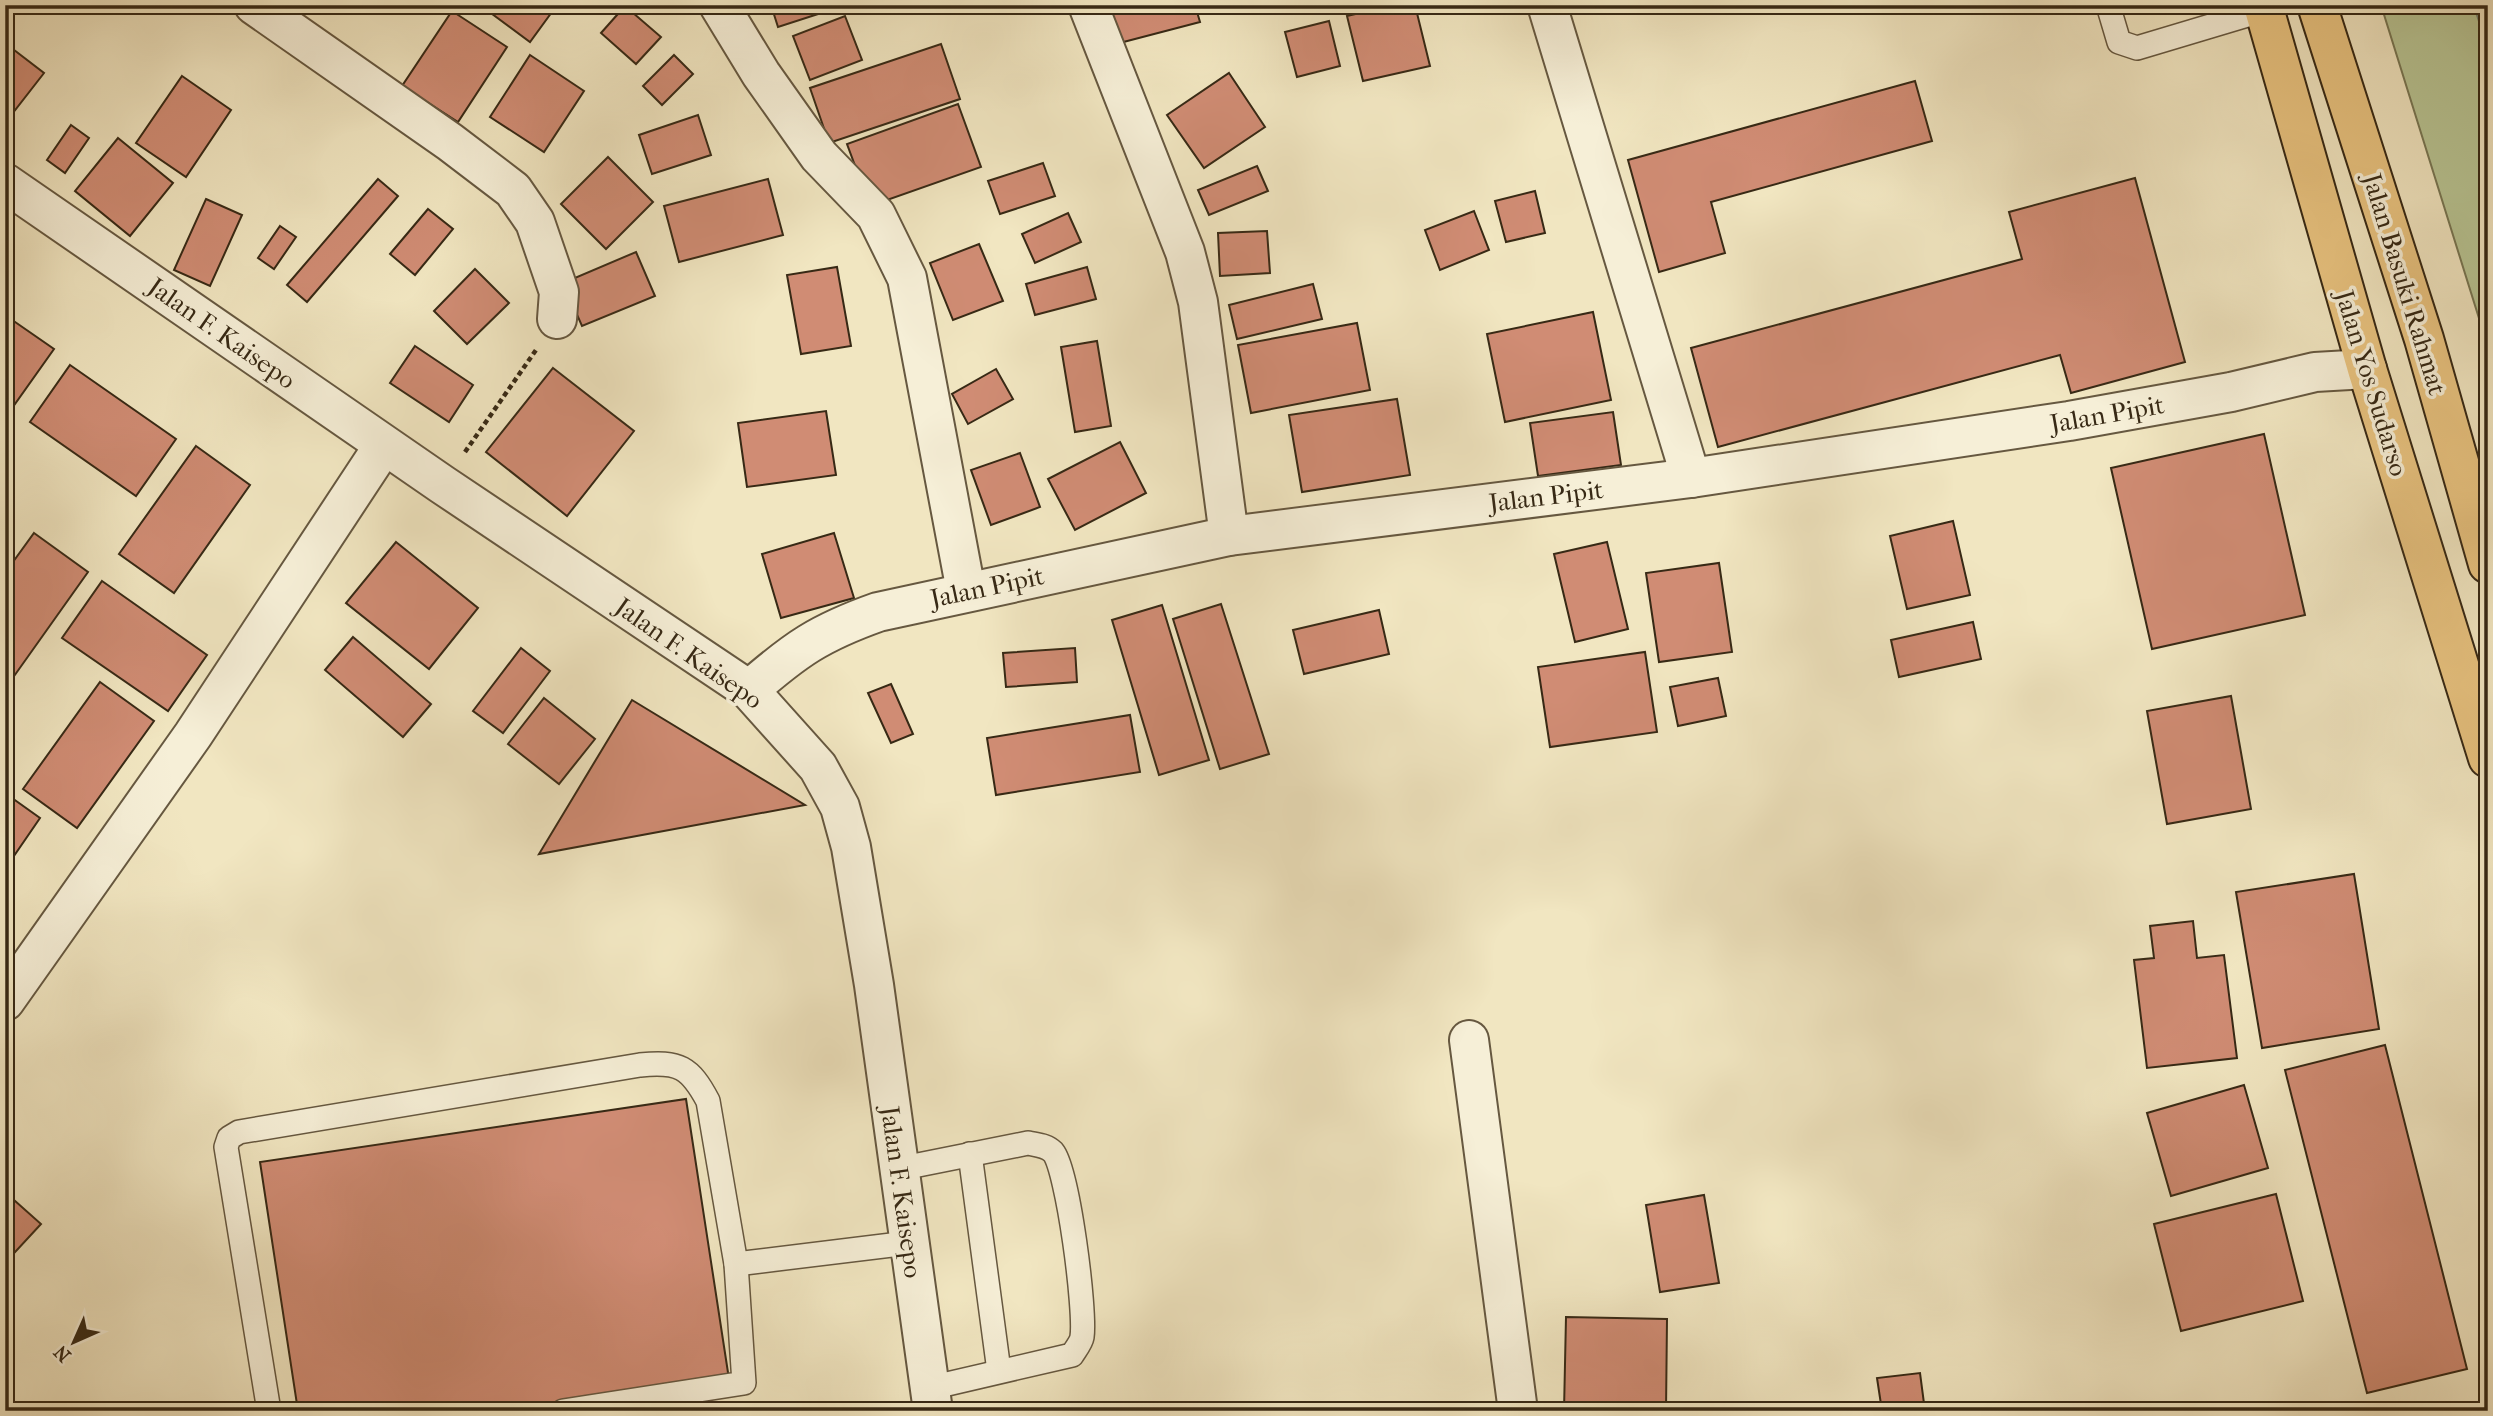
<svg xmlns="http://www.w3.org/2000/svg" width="2493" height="1416" viewBox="0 0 2493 1416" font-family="'IM FELL French Canon',serif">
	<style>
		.green { fill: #b8c594; stroke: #787754; stroke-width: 2 }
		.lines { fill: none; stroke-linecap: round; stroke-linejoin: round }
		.stream { stroke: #738473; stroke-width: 12 }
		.building { fill: #d08c74; stroke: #372915; stroke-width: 2 }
		.service-casing { stroke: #665840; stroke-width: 26 }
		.minor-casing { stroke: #665840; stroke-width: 42 }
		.tertiary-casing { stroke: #665840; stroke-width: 42 }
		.trunk-casing { stroke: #372915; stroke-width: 42 }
		.path { stroke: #372915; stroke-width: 4.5; stroke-dasharray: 5 3.5; stroke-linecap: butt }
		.service { stroke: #f6efd7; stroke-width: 23 }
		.minor { stroke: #f6efd7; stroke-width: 38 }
		.tertiary { stroke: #f6efd7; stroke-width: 38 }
		.trunk { stroke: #e8c380; stroke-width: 38 }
		.labels { text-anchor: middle; stroke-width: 7; stroke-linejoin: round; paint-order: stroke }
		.street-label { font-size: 26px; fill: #372915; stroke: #f6efd7 }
	</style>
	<rect width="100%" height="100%" fill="#f1e6c1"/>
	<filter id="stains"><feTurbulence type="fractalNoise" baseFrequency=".00286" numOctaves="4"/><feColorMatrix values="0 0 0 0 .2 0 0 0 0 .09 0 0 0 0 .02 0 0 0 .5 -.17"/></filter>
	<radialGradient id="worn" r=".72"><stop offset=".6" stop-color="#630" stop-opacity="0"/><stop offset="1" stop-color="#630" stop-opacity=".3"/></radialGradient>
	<!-- green -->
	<path class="green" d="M2381,5H2488V347Z"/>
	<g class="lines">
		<!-- stream -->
		<path class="stream" d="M2479,5L2488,33"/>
	</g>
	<!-- building -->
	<g class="building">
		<path d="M480,5H557L530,42Z"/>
		<path d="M771,5H846L778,27Z"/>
		<path d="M1102,5H1195L1200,22L1112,45Z"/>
		<path d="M1394,5H1415L1430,66L1363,81L1347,16Z"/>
		<path d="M625,6L661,37L636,64L601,33Z"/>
		<path d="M452,11L507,47L458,122L402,86Z"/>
		<path d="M845,16L862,60L810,80L793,36Z"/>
		<path d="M1329,21L1340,66L1297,77L1285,32Z"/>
		<path d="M5,43L44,73L5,123Z"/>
		<path d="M941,44L960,99L829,143L810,88Z"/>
		<path d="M530,55L584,91L544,152L490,117Z"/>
		<path d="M674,55L693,74L662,105L643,86Z"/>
		<path d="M1229,73L1265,127L1204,168L1167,115Z"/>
		<path d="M182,76L231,110L186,177L136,143Z"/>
		<path d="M1915,81L1932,141L1711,202L1725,253L1659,272L1628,160Z"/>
		<path d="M958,104L981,167L870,206L847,144Z"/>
		<path d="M698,115L711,155L652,174L639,135Z"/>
		<path d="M71,125L89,138L65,173L47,160Z"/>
		<path d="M118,138L173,183L130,236L75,191Z"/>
		<path d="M608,157L653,202L606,249L561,204Z"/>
		<path d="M1043,163L1055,196L1000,214L988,181Z"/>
		<path d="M1257,166L1268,191L1209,215L1198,190Z"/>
		<path d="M2135,178L2185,362L2071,393L2060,355L1718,447L1691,348L2022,259L2009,212Z"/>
		<path d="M378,179L398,196L307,302L287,285Z"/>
		<path d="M768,179L783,235L679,262L664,206Z"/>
		<path d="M1535,191L1545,233L1506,242L1495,201Z"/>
		<path d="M206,199L242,215L210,286L174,270Z"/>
		<path d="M428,209L453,229L415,275L390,254Z"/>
		<path d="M1474,211L1489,250L1440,270L1425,230Z"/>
		<path d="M1068,213L1081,242L1035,263L1022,234Z"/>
		<path d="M280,226L296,237L274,269L258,258Z"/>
		<path d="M1267,231L1270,273L1220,276L1218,233Z"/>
		<path d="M979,244L1003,301L953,320L930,263Z"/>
		<path d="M636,252L655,296L582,326L563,283Z"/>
		<path d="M837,267L851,346L801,354L787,275Z"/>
		<path d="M1087,267L1096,299L1035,315L1026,284Z"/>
		<path d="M475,269L509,303L467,344L434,311Z"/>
		<path d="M1313,284L1322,319L1237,339L1229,305Z"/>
		<path d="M1593,312L1611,400L1505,422L1487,334Z"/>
		<path d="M5,315L54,349L5,418Z"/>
		<path d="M1357,323L1370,390L1251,413L1238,345Z"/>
		<path d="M1097,341L1111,426L1075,432L1061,347Z"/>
		<path d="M415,346L473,385L449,422L390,383Z"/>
		<path d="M70,365L176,439L136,496L30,422Z"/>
		<path d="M553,368L634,431L567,516L486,452Z"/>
		<path d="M996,369L1013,399L968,424L952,394Z"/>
		<path d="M1397,399L1410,475L1302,492L1289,415Z"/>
		<path d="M826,411L836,475L747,487L738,423Z"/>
		<path d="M1613,412L1621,465L1538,476L1530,423Z"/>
		<path d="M2264,434L2305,615L2152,649L2111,468Z"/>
		<path d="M1120,442L1146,493L1075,530L1048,479Z"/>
		<path d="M196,446L250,485L174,593L119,554Z"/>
		<path d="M1020,453L1040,507L991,525L971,470Z"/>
		<path d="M1953,521L1970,595L1907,609L1890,536Z"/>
		<path d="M34,533L88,572L12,679L5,675V573Z"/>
		<path d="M834,533L854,598L781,618L762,554Z"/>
		<path d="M396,542L478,608L429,669L346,603Z"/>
		<path d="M1607,542L1628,629L1575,642L1554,554Z"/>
		<path d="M1719,563L1732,652L1659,662L1646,573Z"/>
		<path d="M102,581L207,655L168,711L62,638Z"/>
		<path d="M1221,604L1269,754L1220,769L1173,619Z"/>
		<path d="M1162,605L1209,760L1159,775L1112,620Z"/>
		<path d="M1379,610L1389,654L1304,674L1293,630Z"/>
		<path d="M1973,622L1981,659L1899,677L1891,640Z"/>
		<path d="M353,637L431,704L403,737L325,670Z"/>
		<path d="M521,648L550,671L503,733L473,711Z"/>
		<path d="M1075,648L1077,682L1006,687L1003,653Z"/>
		<path d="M1645,652L1657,732L1550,747L1538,667Z"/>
		<path d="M1718,678L1726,716L1678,726L1670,687Z"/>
		<path d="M100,682L154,721L77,828L23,789Z"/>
		<path d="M891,684L913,734L891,743L868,693Z"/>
		<path d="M2231,696L2251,809L2167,824L2147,711Z"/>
		<path d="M544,698L595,739L559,784L508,744Z"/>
		<path d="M632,700L805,805L539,854Z"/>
		<path d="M1130,715L1140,772L996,795L987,738Z"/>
		<path d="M5,793L40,818L5,869Z"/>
		<path d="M2354,874L2379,1029L2262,1048L2236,892Z"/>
		<path d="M2193,921L2197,958L2224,955L2237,1058L2147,1068L2134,960L2154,958L2150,926Z"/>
		<path d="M2385,1045L2467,1369L2367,1393L2285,1070Z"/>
		<path d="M2244,1085L2268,1168L2171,1196L2147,1113Z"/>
		<path d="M686,1099L729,1379L516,1411H298L260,1162Z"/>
		<path d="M5,1192L41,1224L5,1263Z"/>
		<path d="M2276,1194L2303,1301L2181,1331L2154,1224Z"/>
		<path d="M1704,1195L1719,1283L1660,1292L1646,1205Z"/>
		<path d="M1566,1317L1667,1319L1666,1411H1564Z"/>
		<path d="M1920,1373L1925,1411H1882L1877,1378Z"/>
	</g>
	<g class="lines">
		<defs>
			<g id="service">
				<path d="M2108,5L2119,42L2137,48L2264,10"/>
				<path d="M970,1154L999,1371"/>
				<path d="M898,1169L1028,1143C1037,1145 1046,1145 1053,1152C1068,1170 1086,1311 1082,1337C1081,1343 1075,1350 1072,1355L930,1388"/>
				<path d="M736,1264L908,1243"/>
				<path d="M269,1411L226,1147L229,1138L239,1132L640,1065C679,1061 690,1067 708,1101L736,1264L744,1383L563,1411"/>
			</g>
			<g id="minor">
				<path d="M254,5L450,142L513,190L535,222L559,292L557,319"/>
				<path d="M719,5L761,74L819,156L876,215L907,278L966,591"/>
				<path d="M1088,5L1185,252L1198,302L1229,536"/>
				<path d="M1547,5L1691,478"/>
				<path d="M749,690C796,649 819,633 878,612L1229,536L1691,478L2069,421L2231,392L2315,372L2367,369"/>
				<path d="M5,1001L193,735L384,445"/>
				<path d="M1469,1040L1518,1411"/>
			</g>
			<path id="tertiary" d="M5,183L443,485L749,690L818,767L840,807L851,847L874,985L933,1411"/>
			<g id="trunk">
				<path d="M2263,5L2367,369L2488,758"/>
				<path d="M2317,5L2424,339L2488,564"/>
			</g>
		</defs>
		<!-- service casing -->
		<use href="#service" class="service-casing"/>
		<!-- minor casing -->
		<use href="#minor" class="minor-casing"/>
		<!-- tertiary casing -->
		<use href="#tertiary" class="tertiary-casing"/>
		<!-- trunk casing -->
		<use href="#trunk" class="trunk-casing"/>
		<!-- path -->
		<path class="path" d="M465,452L536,350"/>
		<!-- service -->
		<use href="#service" class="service"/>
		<!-- minor -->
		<use href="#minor" class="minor"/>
		<!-- tertiary -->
		<use href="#tertiary" class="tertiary"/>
		<!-- trunk -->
		<use href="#trunk" class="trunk"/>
	</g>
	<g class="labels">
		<!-- street labels -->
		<g class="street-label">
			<text transform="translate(2405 284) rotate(73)" y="9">Jalan Basuki Rahmat</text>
			<text transform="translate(222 333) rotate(35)" y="9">Jalan F. Kaisepo</text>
			<text transform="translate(2372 383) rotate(73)" y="9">Jalan Yos Sudarso</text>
			<text transform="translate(2107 414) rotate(-10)" y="9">Jalan Pipit</text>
			<text transform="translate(1546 496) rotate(-7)" y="9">Jalan Pipit</text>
			<text transform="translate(987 587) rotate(-12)" y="9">Jalan Pipit</text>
			<text transform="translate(689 653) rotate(35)" y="9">Jalan F. Kaisepo</text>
			<text transform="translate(902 1192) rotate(82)" y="9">Jalan F. Kaisepo</text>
		</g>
	</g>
	<!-- margin -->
	<rect width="2493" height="1416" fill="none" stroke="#f1e6c1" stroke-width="28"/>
	<rect x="7" y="7" width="2479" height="1402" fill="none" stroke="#372915" stroke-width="3.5"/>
	<rect x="14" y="14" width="2465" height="1388" fill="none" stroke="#372915" stroke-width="2"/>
	<!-- north arrow -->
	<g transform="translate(74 1342) rotate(225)" stroke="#f6efd7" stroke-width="5" paint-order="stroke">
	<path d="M0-5L12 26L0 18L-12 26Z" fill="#372915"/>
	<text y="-10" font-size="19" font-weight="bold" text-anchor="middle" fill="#372915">N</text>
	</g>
	<rect width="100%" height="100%" filter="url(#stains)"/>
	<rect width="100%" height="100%" fill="url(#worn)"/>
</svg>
